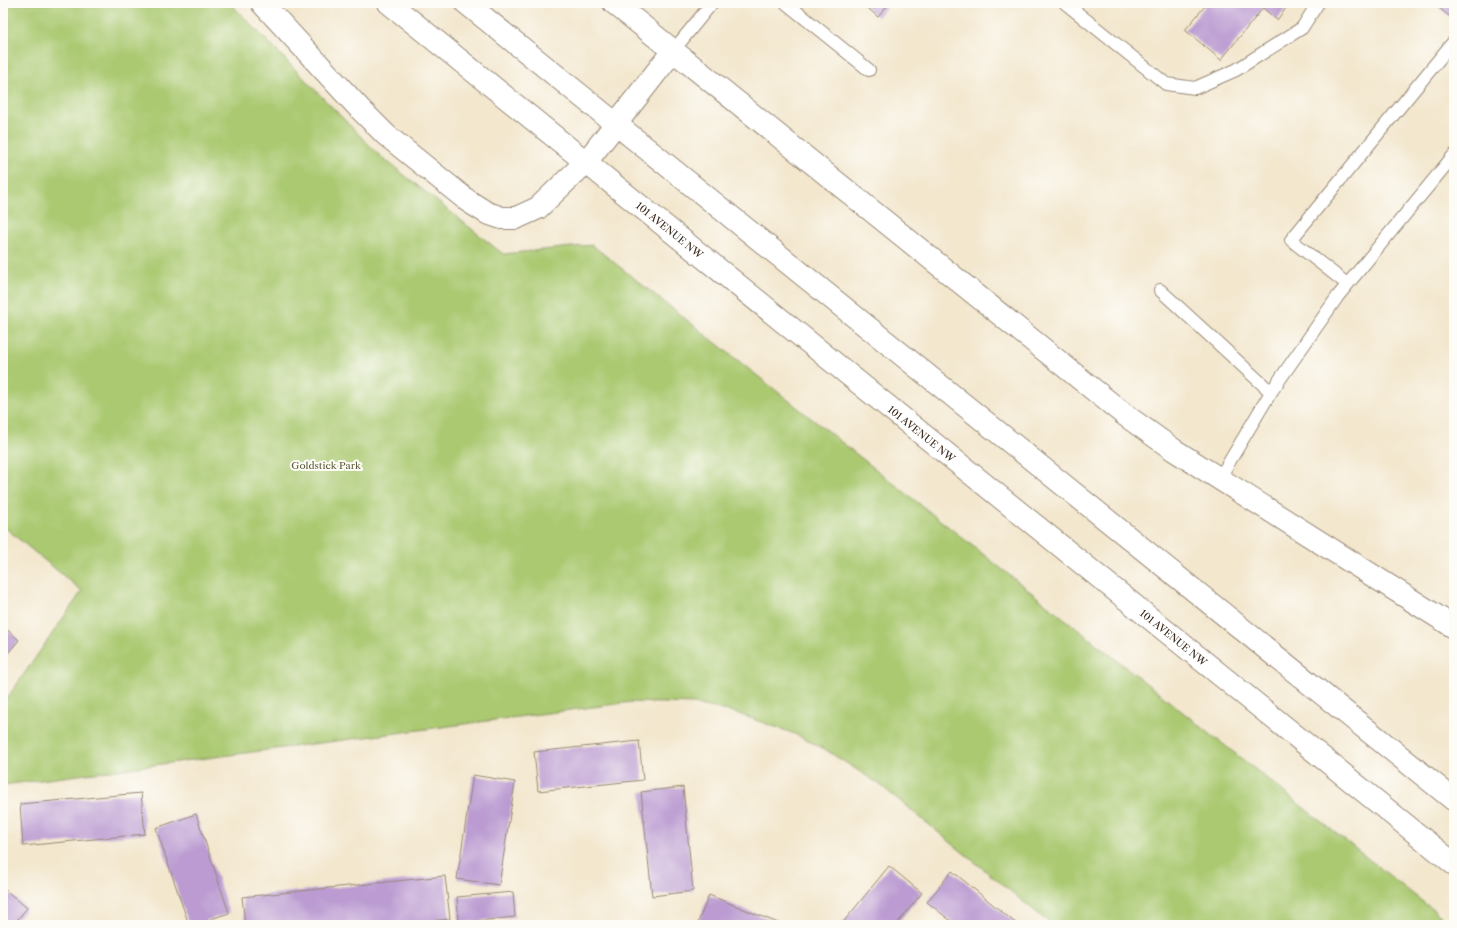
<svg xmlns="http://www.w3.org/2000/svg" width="1457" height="928" viewBox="0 0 1457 928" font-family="'Libre Caslon Text',serif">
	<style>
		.green { fill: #aac971; stroke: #727a48 }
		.building { fill: #bb9bd2 }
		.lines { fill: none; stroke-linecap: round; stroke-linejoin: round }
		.service-casing { stroke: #978876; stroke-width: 14 }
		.minor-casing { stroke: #978876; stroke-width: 24 }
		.primary-casing { stroke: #978876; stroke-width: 24 }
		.service { stroke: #fff; stroke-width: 12 }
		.minor { stroke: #fff; stroke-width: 22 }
		.primary { stroke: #fff; stroke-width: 22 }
		.labels { text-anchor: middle; stroke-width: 4; stroke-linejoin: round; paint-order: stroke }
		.street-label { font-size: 10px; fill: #3b2a1e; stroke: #fdfcf7 }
		.park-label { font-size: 10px; fill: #5c5a37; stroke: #fdfcf7 }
	</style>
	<rect width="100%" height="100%" fill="#fdfcf7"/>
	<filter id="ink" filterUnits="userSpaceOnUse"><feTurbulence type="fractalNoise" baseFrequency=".025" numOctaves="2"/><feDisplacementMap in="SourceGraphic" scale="8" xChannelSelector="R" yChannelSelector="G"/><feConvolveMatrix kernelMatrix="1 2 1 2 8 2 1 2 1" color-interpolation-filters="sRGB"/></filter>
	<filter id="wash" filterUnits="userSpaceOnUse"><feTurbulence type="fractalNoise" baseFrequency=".012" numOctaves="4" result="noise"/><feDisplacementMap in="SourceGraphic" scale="16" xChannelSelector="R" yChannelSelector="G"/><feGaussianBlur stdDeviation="0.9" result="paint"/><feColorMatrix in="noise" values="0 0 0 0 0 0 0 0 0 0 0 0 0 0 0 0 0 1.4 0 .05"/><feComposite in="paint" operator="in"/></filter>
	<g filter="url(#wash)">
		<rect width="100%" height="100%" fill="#f3e7ce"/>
		<!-- green -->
		<path class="green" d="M3,3H230L378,154L503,254L592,245L1452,925H1052L879,784L826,750L795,734L733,712L694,704L631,702L3,785V704L82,591L3,526Z"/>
		<g id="blocks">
			<!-- building -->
			<g class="building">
				<path d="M862,3H890L878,17Z"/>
				<path d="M1202,3H1290L1277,20L1263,8L1221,60L1185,30L1205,6Z"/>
				<path d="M1433,3H1454V20Z"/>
				<path d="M3,626L19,640L3,659Z"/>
				<path d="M639,741L643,780L538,791L534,752Z"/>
				<path d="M473,775L515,782L499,885L457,879Z"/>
				<path d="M683,787L693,891L652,896L641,792Z"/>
				<path d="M141,793L145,834L23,846L20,804Z"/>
				<path d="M196,814L229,913L193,925H189L156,828Z"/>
				<path d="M889,866L922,893L896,925H841Z"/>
				<path d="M952,871L1018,925H956L927,902Z"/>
				<path d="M445,876L450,919L387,925H245L242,897Z"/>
				<path d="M3,888L27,908L13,925H3Z"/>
				<path d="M513,892L515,917L459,923L457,897Z"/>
				<path d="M709,895L783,925H697Z"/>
			</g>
		</g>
	</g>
	<g filter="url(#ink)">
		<use href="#blocks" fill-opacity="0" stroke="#978876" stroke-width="1"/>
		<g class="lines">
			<defs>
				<g id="service">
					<path d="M786,3L869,70"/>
					<path d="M1065,3L1166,84L1195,88L1236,70L1302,28L1318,3"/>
					<path d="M673,51L712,3"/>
					<path d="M1347,284L1291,240L1454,41"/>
					<path d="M1160,290L1271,392L1219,479"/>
					<path d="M1271,392L1338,296L1454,155"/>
				</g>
				<g id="minor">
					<path d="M262,3L360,109L386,135L468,201L487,213L502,218H516L538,208L586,162L673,51"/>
					<path d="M614,3L1125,415L1174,450L1454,627"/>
				</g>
				<g id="primary">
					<path id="s1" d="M389,3L1454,864"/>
					<path d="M466,3L1454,800"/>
				</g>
			</defs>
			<!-- service casing -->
			<use href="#service" class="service-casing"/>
			<!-- minor casing -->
			<use href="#minor" class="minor-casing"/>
			<!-- primary casing -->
			<use href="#primary" class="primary-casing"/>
			<!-- service -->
			<use href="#service" class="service"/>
			<!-- minor -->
			<use href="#minor" class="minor"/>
			<!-- primary -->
			<use href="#primary" class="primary"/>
		</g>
	</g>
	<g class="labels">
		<!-- street labels -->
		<g class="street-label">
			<text dy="4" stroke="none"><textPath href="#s1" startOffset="361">101 AVENUE NW</textPath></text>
			<text dy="4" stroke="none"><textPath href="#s1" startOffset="685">101 AVENUE NW</textPath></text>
			<text dy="4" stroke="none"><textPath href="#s1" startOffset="1009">101 AVENUE NW</textPath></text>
		</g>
		<!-- park labels -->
		<g class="park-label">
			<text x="326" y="469">Goldstick Park</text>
		</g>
	</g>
	<!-- margin -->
	<rect width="1457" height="928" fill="none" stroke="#fdfcf7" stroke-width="16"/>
</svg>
